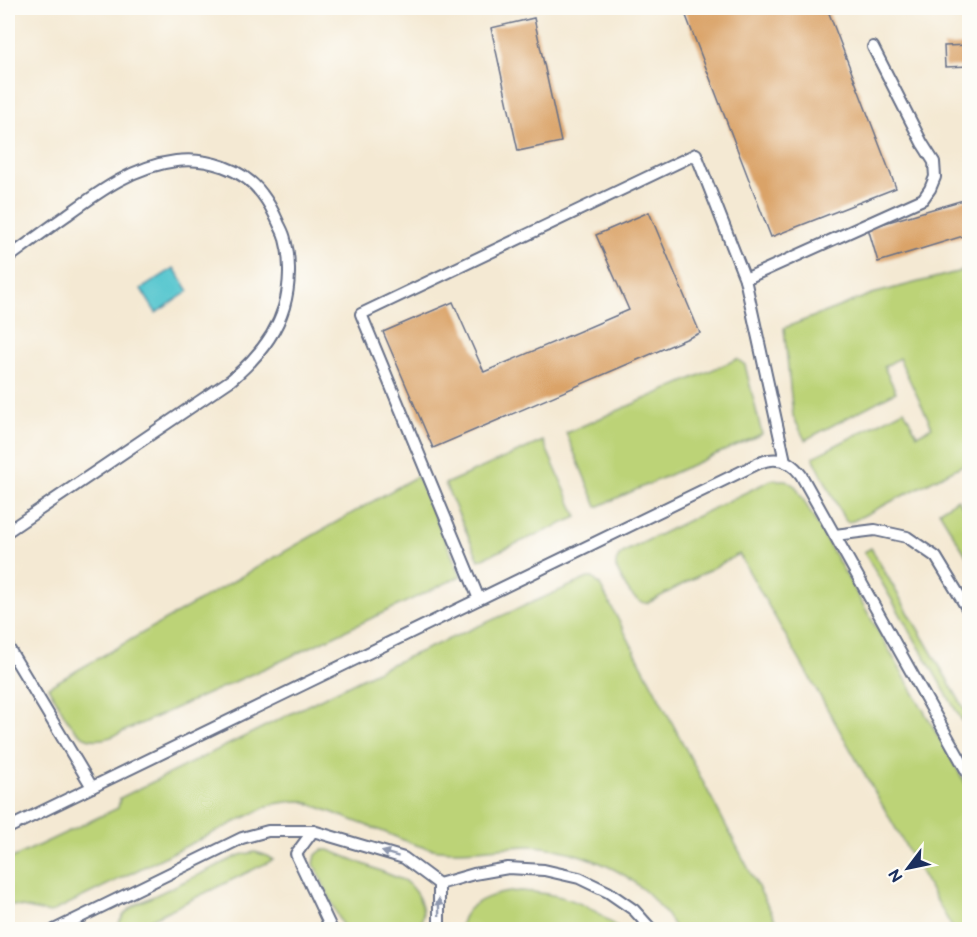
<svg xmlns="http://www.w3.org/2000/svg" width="977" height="937" viewBox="0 0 977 937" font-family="'Balsamiq Sans',sans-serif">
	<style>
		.green { fill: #bcd377; stroke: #6c816a; stroke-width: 1.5 }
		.water { fill: #5bc8d0; stroke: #3b7c97; stroke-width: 1.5 }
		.building { fill: #daa367 }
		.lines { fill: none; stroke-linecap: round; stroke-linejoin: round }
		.lane-casing { stroke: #677087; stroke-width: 14 }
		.lane { stroke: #fff; stroke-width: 10 }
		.oneway { fill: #8d97ae }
	</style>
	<rect width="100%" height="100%" fill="#fdfcf7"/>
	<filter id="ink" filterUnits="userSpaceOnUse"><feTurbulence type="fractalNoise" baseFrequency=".0167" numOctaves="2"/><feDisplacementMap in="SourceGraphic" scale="12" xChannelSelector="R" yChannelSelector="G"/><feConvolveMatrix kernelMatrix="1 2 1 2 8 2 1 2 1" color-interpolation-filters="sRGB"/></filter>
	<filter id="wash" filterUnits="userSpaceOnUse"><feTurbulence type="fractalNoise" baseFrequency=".008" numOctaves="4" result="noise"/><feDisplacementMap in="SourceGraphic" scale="24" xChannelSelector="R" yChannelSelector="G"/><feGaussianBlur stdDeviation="1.35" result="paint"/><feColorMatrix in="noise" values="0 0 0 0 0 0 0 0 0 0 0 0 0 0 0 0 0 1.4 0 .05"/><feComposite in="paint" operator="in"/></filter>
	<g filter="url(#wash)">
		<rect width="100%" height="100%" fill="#f4e9d3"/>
		<!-- green -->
		<g class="green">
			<path d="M969,269V462L853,521L847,522L843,517L813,457L904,410L917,435L932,427L899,358L884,367L896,392L805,440L793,416L784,328L872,294Z"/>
			<path d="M737,359L745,365L762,434L597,507L566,433Z"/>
			<path d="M543,441L577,517L479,560L445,484Z"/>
			<path d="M417,476L461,576L279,662L111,737C87,744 78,736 65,716C60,706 54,697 48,687Z"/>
			<path d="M771,480H786L796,487L969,790V929H953L739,554L648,603C631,604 623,580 616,568C615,559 619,555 626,551Z"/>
			<path d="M958,499L969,517V560L939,511Z"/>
			<path d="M871,548L969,717V733L864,552Z"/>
			<path d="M588,578H593L600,585L780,929H676C665,911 651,895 634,882C610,863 558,845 527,846C492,847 457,856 423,847C410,844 397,837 384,832C357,822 330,812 303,801C290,801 280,802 268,806L50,913L8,904V860L118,808L120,798L385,667Z"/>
			<path d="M322,850H329L405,881C420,894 427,910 420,929H344L314,864L316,855Z"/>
			<path d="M255,852L265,855L273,860L131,929H117C120,918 126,910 137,904L240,855Z"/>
			<path d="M520,891C559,893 589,902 619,929H459C461,925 462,919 464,916C474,898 501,892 520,891Z"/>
		</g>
		<!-- water -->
		<path class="water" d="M174,268L189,291L156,313L141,289Z"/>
		<g id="blocks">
			<!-- building -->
			<g class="building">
				<path d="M683,8H827L896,188L771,237Z"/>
				<path d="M534,18L561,142L518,151L491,28Z"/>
				<path d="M970,45V66L945,67L944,46Z"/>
				<path d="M970,198V234L878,262L868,228Z"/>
				<path d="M649,212L700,333L433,448L383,332L453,302L484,372L629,310L596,235Z"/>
			</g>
		</g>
	</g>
	<g filter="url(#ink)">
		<use href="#blocks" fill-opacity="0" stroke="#677087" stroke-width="1.5"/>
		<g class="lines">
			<defs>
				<g id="lane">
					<path d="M8,258C27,244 47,229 67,215C100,191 134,166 176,161C206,157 244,169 262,194C269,203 274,213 278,222C280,227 284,233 285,239C291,260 290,286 284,307C275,337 255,360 231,380L8,531"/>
					<path d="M745,279L923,199L930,189L935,177L934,162L922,143L873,47"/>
					<path d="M835,535L875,530L907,537L936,557L970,613"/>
					<path d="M479,599L361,314L696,154L745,279L785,461"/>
					<path d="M8,647L92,787"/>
					<path d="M8,828L759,463C776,456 790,460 801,475L970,777"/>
					<path d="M439,884L474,874L508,868L544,870L579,878L608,892L634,910L652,930"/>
					<path d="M54,930L242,838L268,831H313"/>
					<path d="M332,930L296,854L313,831L404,858L439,884"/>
					<path d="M438,930L439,925V884"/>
				</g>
			</defs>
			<!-- lane casing -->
			<use href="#lane" class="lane-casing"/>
			<!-- lane -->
			<use href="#lane" class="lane"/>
		</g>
		<!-- one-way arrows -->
		<defs><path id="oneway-solid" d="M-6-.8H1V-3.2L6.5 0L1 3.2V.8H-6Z" transform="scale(1.5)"/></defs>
		<g class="oneway">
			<use href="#oneway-solid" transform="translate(390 854) rotate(-163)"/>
			<use href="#oneway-solid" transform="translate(439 907) rotate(-91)"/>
		</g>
	</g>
	<!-- margin -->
	<rect width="977" height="937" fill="none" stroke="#fdfcf7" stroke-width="30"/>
	<!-- north arrow -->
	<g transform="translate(908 868) rotate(238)" stroke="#fdfcf7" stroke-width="4.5" paint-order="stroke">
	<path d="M0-4.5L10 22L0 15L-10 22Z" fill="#1b2f5e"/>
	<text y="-9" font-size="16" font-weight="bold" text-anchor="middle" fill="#1b2f5e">N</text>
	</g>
</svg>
